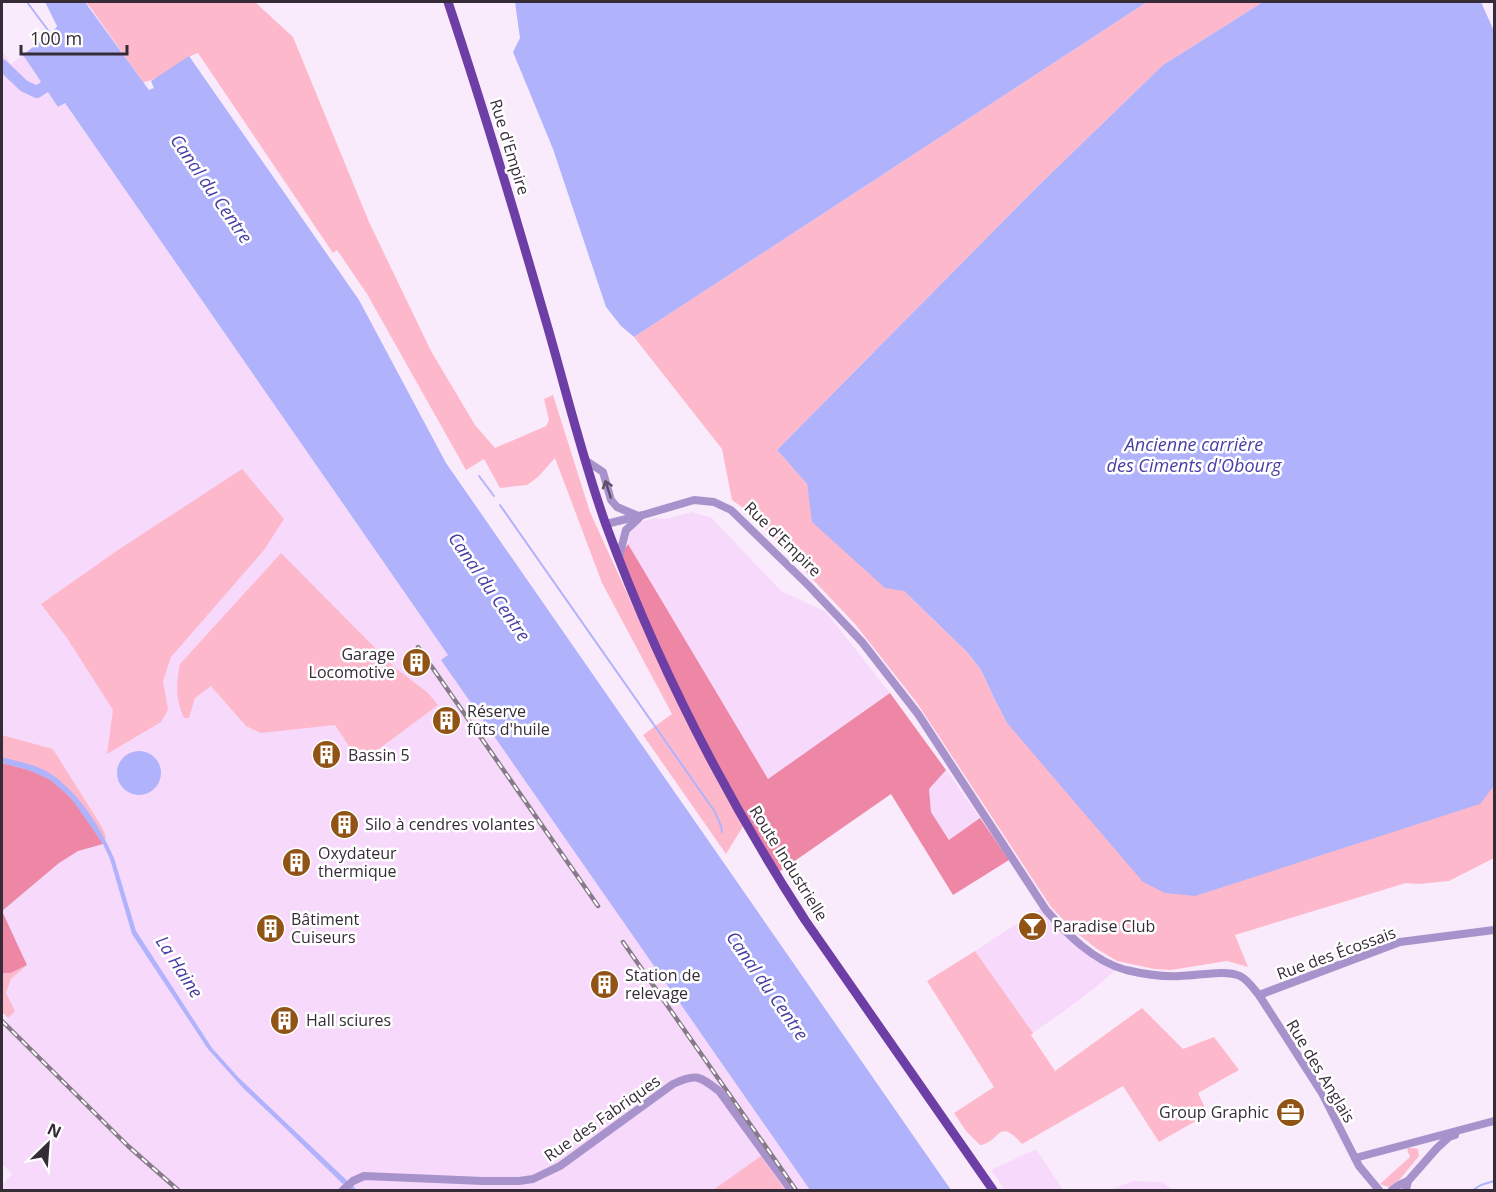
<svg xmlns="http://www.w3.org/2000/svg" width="1496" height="1192" viewBox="0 0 1496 1192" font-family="'Open Sans',sans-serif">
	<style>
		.built { fill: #f7d9fb }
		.green { fill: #fdb9cb }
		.forest { fill: #ee87a6 }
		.water { fill: #b0b3fc }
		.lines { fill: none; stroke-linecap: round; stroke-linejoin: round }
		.stream { stroke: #b0b3fc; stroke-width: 2 }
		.river { stroke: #b0b3fc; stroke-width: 12 }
		.minor { stroke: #a892cb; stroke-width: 8 }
		.major { stroke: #6d3ea5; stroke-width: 9 }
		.rail-casing { stroke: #877b89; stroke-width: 4.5 }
		.rail { stroke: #fff; stroke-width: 2; stroke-dasharray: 7; stroke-linecap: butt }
		.oneway { stroke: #5d506b }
		.labels { text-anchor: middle; stroke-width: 5; stroke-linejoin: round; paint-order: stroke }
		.street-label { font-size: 16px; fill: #352c37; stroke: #fff }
		.poi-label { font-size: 16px; fill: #352c37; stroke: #fff; text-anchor: start }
		.water-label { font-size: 18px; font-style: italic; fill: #483da4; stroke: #fff }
	</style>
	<rect width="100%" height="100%" fill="#faebfc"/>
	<!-- built -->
	<g class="built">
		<path d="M2,51L11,64L23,55L58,107L65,103L448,655L442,660L810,1190H2V1185L12,1174L2,1164V1025L8,1018L2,1012V1005L11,979L27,965L2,911V795L106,837L102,827L53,749L2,735Z"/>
		<path d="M692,512L712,518L781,591L826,612L890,693L768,779L628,544L630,533L635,526L644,521L654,518L666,519Z"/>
		<path d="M946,770L980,818L950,840L931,812L929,789Z"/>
		<path d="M1041,908L1052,922L1071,942L1092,959L1116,970L1082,998L1033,1033L975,951Z"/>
		<path d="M1036,1149L1063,1190H1005L991,1170Z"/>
		<path d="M1133,1181L1161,1182L1173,1190H1110Z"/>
	</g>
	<!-- green -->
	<g class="green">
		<path d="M85,2H255L293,37L369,222L431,351L475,425L495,448L546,426L549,420L544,399L553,395L590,512L680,709L745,823L726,854L643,735L672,714L602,583L555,458L538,477L527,485L500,488L484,459L466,470L367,294L337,250L333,253L198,53C179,59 163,80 143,82L90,7Z"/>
		<path d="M1147,2H1263L1163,65L1037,187L777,450L807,484L813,522L904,591L967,652L981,670L995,700L1007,723L1491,789L1494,786V858L1449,881L1419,884L1406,883L1235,935L1248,967L1227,961L1171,970L1154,969L1117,961L1097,949L1073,930L1051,907L917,703L855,624L750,513L732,500L722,449L634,337Z"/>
		<path d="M242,469L284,519L264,550L171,657L163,681L168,710L161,722L107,754L113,710L67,638L41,604L118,550Z"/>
		<path d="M281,553L393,666L428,693L438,705L360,763L335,725L261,733L246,726L211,686L195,698L189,718H184C175,696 176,686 180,664Z"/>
		<path d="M2,735L53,749L102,827L106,837L103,844L18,767L2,763Z"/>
		<path d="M975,951L1033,1033L1031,1035L1055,1071L1142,1008L1183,1049L1214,1037L1239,1070L1198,1093L1208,1114L1159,1142L1123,1086L1022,1144C997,1116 1001,1142 980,1145L966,1131L954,1113L994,1087L927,981Z"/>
		<path d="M27,965L11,979L6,993L15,1011L8,1018L2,1012V973H11Z"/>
		<path d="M1408,1148H1413L1418,1149L1419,1156L1400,1179L1389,1187L1380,1184L1410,1157L1407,1149Z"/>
		<path d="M761,1156L785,1190H713Z"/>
	</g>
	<!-- forest -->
	<g class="forest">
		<path d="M628,544L768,779L890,693L946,770L929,789L931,812L949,840L980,818L1009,860L953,895L891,794L776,874L716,770L619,557Z"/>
		<path d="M2,763C14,766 27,769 39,774C68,786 86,818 103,844L78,851L59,863L2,911L27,965L11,973H2Z"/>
	</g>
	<!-- water -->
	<g class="water">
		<path d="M45,2H85L149,90L154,88L151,81L189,56L359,300L446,463L951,1190H810L441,660L448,655L65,103L58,107L23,55L56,28L57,26Z"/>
		<path d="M515,2H1147L634,337L621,326L606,307L553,149L513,52L520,38Z"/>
		<path d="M1263,2H1481L1494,31V786L1480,804L1195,896L1165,893L1143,882L1007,723L995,700L981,670L967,652L904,591L885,588L812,522L807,484L777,450L1037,187L1163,65Z"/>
		<circle cx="139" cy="773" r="22"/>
		<path d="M2,757C16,761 33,764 46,771C77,789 100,826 114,858L136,931L212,1048L238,1077L357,1190H349L279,1122L244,1089L208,1049L132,934L110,859L103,844L76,805L69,796L49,779L28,770L2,763Z"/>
	</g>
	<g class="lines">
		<!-- stream -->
		<g class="stream">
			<path d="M27,2L50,33"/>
			<path d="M479,476L494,496"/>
			<path d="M500,505L715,812L721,826L722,832"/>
			<path d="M1473,1190L1481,1185L1494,1181"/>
		</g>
		<!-- river -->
		<path class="river" d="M2,65L24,86L37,92L56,79"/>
		<!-- minor -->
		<g class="minor">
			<path d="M585,460L603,472L611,500L617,507L636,515"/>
			<path d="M606,524L643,515L694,500L714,502L731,510L809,586L862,642L918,714L1046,910C1068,935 1093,961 1126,970C1143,974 1163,977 1180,976C1197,976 1225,969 1240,976C1248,980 1253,988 1259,995L1322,1093L1359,1166L1379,1190"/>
			<path d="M619,557L626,530L639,518"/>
			<path d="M1259,995L1400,942L1494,930"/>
			<path d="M1355,1158L1494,1121"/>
			<path d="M343,1190L353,1181L364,1176L483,1181H519L533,1179L560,1166L673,1084C696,1073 700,1076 719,1091L791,1190"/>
			<path d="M1392,1190L1399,1185L1408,1181"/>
			<path d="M1406,1190L1408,1181L1437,1148L1449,1137L1455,1135"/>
		</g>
		<!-- major -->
		<path class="major" d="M448,2C482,104 513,207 543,311C564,382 581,455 606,525C657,664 725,796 805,920L993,1190"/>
		<defs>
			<g id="rail">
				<path d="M418,647L598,906"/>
				<path d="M623,942L796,1190"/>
				<path d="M2,1021L128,1146L178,1190"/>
			</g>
		</defs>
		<!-- rail casing -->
		<use href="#rail" class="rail-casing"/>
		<!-- rail -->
		<use href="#rail" class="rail"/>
	</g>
	<!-- one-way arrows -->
	<defs><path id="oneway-shaft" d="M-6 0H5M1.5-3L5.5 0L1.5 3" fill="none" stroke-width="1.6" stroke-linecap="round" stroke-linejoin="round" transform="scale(1.5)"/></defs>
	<use class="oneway" href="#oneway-shaft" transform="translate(608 489) rotate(-108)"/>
	<!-- icons -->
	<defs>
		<symbol id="building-disc" viewBox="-11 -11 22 22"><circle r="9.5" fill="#915416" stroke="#fff"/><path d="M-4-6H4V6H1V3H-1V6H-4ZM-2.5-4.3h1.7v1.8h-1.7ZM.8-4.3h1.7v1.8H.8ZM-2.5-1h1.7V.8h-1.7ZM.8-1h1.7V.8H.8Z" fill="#fff"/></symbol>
		<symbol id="bar-disc" viewBox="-11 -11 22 22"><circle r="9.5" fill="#915416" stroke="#fff"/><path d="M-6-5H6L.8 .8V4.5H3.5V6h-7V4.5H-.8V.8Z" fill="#fff"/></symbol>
		<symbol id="office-disc" viewBox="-11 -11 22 22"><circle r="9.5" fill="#915416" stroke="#fff"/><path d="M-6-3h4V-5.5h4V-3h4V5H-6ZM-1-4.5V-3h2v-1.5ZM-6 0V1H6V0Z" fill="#fff"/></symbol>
	</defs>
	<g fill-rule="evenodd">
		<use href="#building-disc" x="400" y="646" width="33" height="33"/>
		<use href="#building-disc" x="430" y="704" width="33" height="33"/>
		<use href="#building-disc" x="310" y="738" width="33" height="33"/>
		<use href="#building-disc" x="328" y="808" width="33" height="33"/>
		<use href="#building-disc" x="280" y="846" width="33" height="33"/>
		<use href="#bar-disc" x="1016" y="910" width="33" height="33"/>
		<use href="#building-disc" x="254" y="912" width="33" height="33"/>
		<use href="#building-disc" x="588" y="968" width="33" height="33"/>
		<use href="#building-disc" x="268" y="1004" width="33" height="33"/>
		<use href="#office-disc" x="1274" y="1096" width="33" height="33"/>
	</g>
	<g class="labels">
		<!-- street labels -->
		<g class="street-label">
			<text transform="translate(510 147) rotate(73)" y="6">Rue d'Empire</text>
			<text transform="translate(783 539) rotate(44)" y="6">Rue d'Empire</text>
			<text transform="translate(789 863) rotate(58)" y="6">Route Industrielle</text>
			<text transform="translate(1336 953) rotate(-20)" y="6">Rue des Écossais</text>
			<text transform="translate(1321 1071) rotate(59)" y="6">Rue des Anglais</text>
			<text transform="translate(602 1118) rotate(-35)" y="6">Rue des Fabriques</text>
		</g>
		<!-- poi labels -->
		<g class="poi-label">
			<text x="395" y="660" text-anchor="end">Garage<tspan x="395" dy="18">Locomotive</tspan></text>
			<text x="467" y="717">Réserve<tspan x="467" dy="18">fûts d'huile</tspan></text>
			<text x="348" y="761">Bassin 5</text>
			<text x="365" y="830">Silo à cendres volantes</text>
			<text x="318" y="859">Oxydateur<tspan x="318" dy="18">thermique</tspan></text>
			<text x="291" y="925">Bâtiment<tspan x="291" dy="18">Cuiseurs</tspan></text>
			<text x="1053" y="932">Paradise Club</text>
			<text x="625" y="981">Station de<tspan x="625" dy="18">relevage</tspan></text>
			<text x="306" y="1026">Hall sciures</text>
			<text x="1269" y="1118" text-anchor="end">Group Graphic</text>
		</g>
		<!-- water labels -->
		<g class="water-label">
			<text transform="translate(211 189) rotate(55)" y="6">Canal du Centre</text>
			<text x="1194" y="451">Ancienne carrière<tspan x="1194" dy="21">des Ciments d'Obourg</tspan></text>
			<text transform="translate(489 587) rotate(55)" y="6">Canal du Centre</text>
			<text transform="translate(179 967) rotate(57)" y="6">La Haine</text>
			<text transform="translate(767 986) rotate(55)" y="6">Canal du Centre</text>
		</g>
	</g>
	<!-- border -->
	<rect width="1496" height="1192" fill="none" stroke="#352c37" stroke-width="6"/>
	<!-- north arrow -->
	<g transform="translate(48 1144) rotate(25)" stroke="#ffffff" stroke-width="4.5" paint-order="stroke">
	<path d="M0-4.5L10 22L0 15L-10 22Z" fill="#352c37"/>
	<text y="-9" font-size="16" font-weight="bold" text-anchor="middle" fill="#352c37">N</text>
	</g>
	<!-- scale -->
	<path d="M21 45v9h106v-9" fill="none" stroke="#352c37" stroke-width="3"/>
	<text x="30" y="45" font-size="18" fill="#352c37" stroke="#ffffff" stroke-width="4.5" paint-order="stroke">100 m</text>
</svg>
